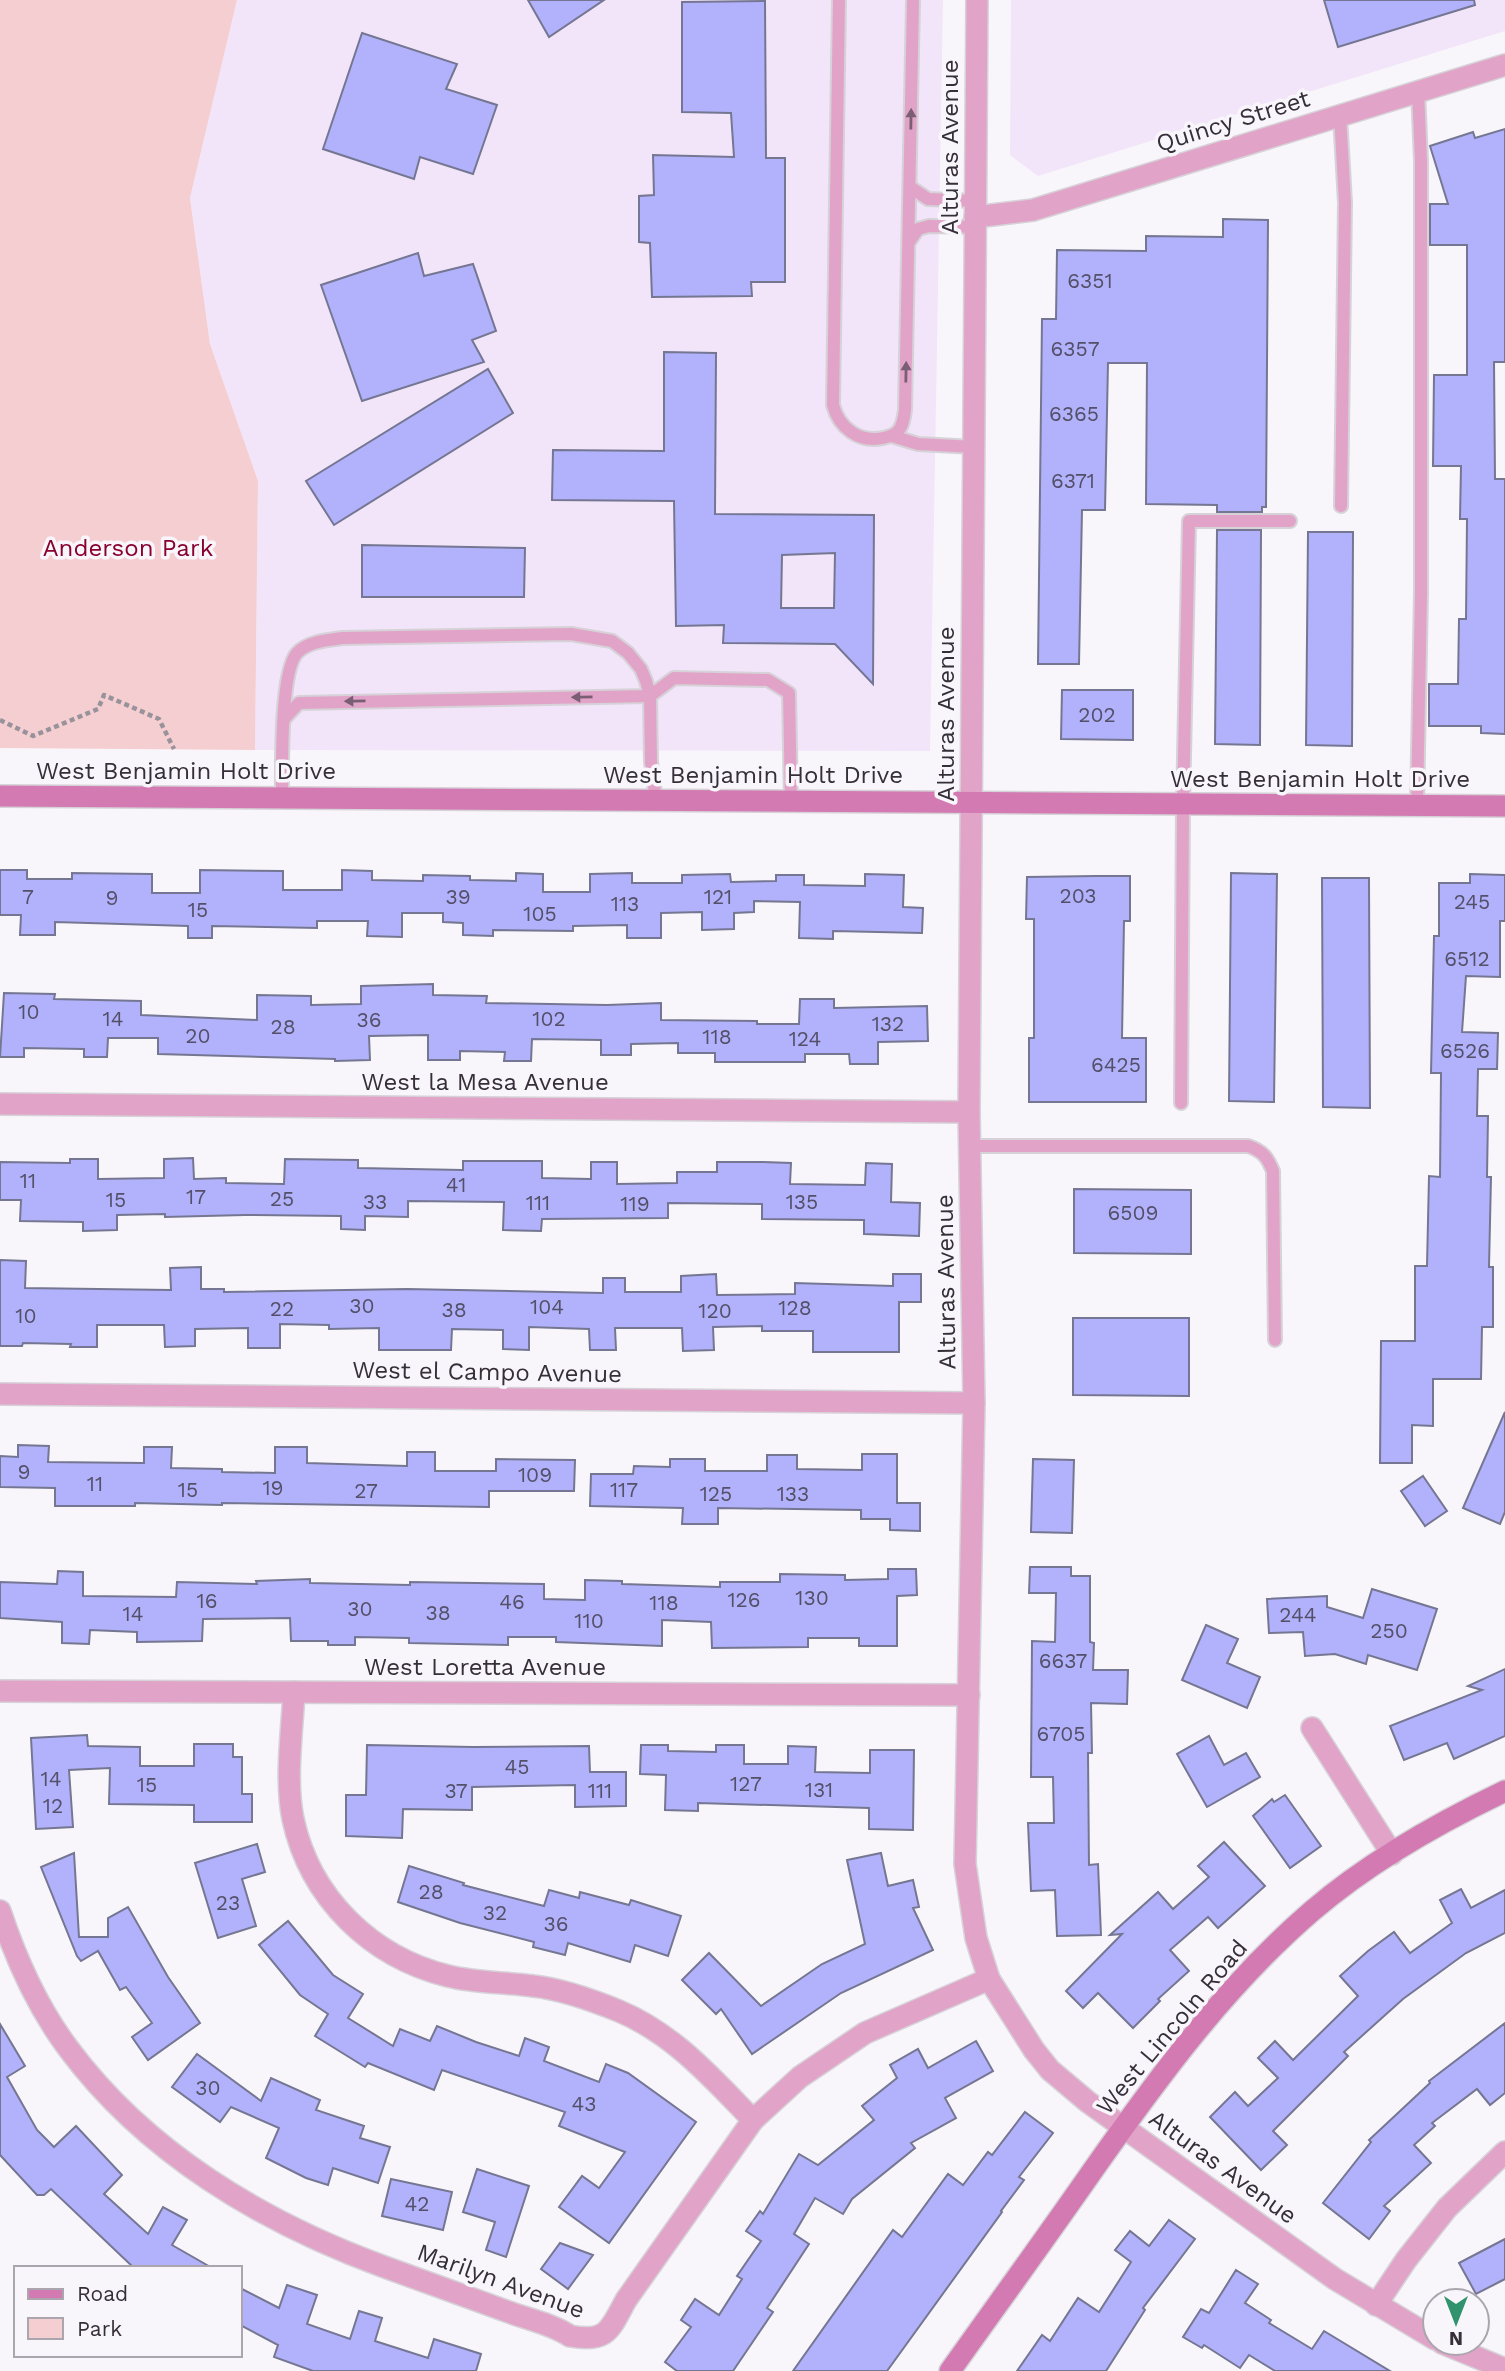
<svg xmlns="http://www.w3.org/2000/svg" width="1505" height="2371" viewBox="0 0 1505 2371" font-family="'Work Sans',sans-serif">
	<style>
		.built { fill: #f2e5fa }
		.green { fill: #f5ced1 }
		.building { fill: #b1b2fb; stroke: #757692; stroke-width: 2; fill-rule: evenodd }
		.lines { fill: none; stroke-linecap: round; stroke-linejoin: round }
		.lane-casing { stroke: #d6d2d8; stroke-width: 16 }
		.street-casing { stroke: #d6d2d8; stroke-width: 24 }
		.secondary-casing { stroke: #d6d2d8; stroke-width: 24 }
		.path { stroke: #98939b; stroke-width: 4.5; stroke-dasharray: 5 3.5; stroke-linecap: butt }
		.lane { stroke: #e1a4c8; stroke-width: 12 }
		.street { stroke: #e1a4c8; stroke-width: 21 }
		.secondary { stroke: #d27ab1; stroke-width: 21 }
		.oneway { fill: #7a5e73 }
		.labels { text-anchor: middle; stroke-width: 7; stroke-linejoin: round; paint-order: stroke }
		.number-label { font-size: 21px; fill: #55506a }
		.street-label { font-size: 24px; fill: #362f3a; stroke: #f9f6fb }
		.park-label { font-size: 24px; fill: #88012f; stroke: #f9f6fb }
	</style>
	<rect width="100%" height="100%" fill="#f9f6fb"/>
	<!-- built -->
	<g class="built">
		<path d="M237,0H943L930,751L255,750L258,481L210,344L190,198Z"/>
		<path d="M1011,0H1505V31L1038,176L1010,155Z"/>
	</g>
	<!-- green -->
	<path class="green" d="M0,0H237L190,198L210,344L258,481L255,750L0,748Z"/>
	<!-- building -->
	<g class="building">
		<path d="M528,0H604L549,37Z"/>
		<path d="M1324,0H1474L1475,5L1338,47Z"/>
		<path d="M765,1L766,158H785V282H751L752,296L652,297L650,243L639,242V196L654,195L653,155L734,157L731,113L682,112V2Z"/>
		<path d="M362,33L457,64L446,89L497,105L473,174L420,157L414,179L323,149Z"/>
		<path d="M1505,129V362H1494L1495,479H1505V734L1481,733V726H1429V684H1458L1459,619H1466L1467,519H1460L1461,466H1433L1434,375H1467V245H1430V204H1448L1430,146L1473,132L1475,138Z"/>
		<path d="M1223,219L1268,220L1266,507H1262V512H1217V505L1146,504L1147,363H1108L1105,510H1082L1079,664H1038L1042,319H1056L1057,250L1146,251V236L1223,237Z"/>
		<path d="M418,253L424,276L473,264L496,331L472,340L484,362L362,401L321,285Z"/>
		<path d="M664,352L716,353L715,514L874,515L873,684L835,644L723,643L724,625L676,626L674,501L552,500L553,450L664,451ZM835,553L834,608H781L782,555Z"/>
		<path d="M488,369L513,413L334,525L306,481Z"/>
		<path d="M1217,530H1261L1260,745L1215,744Z"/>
		<path d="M1308,532H1353L1352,746L1306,745Z"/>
		<path d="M362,545L525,548L524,597H362Z"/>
		<path d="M1062,690H1133V740L1061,739Z"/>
		<path d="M0,870H27V879H72V873L152,874V893H200V870L283,871V890H342V870L372,871V880L423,881V875L470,876V880L516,881V873L543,874V892H590V874L632,873V883H682V875L730,874L731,882L776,881V875H804V885L865,886V874L904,875L903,907L923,908L922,933L833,931V939L799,938L800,902L754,901V912L734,913V929L702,930V912L661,913V938H627V925L573,926V931L493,930V936L463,935V923L443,922V913H402V937L367,936L368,921H317V928L212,926V938H188V926L55,922V935H20L21,915H0Z"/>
		<path d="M1231,873L1277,874L1274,1102L1229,1101Z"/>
		<path d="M1470,874L1505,875V921H1500V977L1466,976L1462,1032L1498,1033L1497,1069H1478L1477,1116H1488L1487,1177H1491L1489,1267H1493V1327H1482L1481,1379H1433V1426L1412,1425V1463H1380L1381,1341H1415V1266H1427L1429,1176L1440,1177L1441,1073H1431L1434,936H1439V883H1470Z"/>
		<path d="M1096,876H1130V921H1124L1122,1038H1146V1102H1029V1038H1034V919H1026L1027,877Z"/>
		<path d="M1322,878H1369L1370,1108L1323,1107Z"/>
		<path d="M433,984V995L487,996L486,1003L607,1005L661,1003V1020L757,1021V1024H799L800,999H834V1008L927,1006L928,1041L878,1042V1064H850L849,1054H805V1062H715V1053H678V1043L631,1044V1055H601V1040L532,1039L531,1061H504L505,1052L460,1051V1060H428V1035L369,1036L370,1060L335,1061V1059L158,1054V1038H108L107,1057H84V1049L24,1048V1057H0L4,993L55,994L54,999L141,1001V1015L257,1020V995L311,996V1005L361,1004V986Z"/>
		<path d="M193,1158L194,1179L226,1178V1183L284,1184L285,1159L358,1160V1168L463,1170V1161H542V1178L591,1179V1162H617V1184L677,1183V1172H717V1162H763L791,1163L790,1184L865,1185L866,1163L892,1164L891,1202L920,1203L919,1236L864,1234V1220L762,1219V1204L668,1203V1218L542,1219L541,1231L503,1230L504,1202L408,1201V1217L365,1216V1230L341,1229V1216L245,1215L165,1217V1214L117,1215V1230L83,1231V1222L20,1221L21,1200H0V1162L70,1163V1159H98V1179L164,1178V1159Z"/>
		<path d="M1074,1189L1191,1190V1254L1074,1253Z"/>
		<path d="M0,1260L26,1261L25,1288L171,1290L170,1268L201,1267V1289H224V1292L407,1289L603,1293V1278H625V1292H681V1276L716,1274L717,1295L795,1294V1283L893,1286V1274H921V1302H899V1352H813V1331H762V1326L713,1327L714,1350L683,1351L682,1328H615L616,1350H590L589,1329L529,1327V1350L503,1349V1330L452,1329L451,1350H379V1328L329,1329V1325L280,1324V1348H248V1328L195,1329V1346L165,1347L164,1325H97V1347H70L71,1344L23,1343L22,1346H0Z"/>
		<path d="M1073,1318H1189V1396L1073,1395Z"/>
		<path d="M1505,1412V1512L1500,1524L1463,1508Z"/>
		<path d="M18,1445L49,1446L48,1462L144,1463V1447H172L171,1468L222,1469V1472L275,1473V1447H307V1463L407,1466V1452H435V1471H496V1459L575,1460L574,1491H489V1507L222,1503V1505L135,1503V1506H55V1488L0,1487V1456L18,1457Z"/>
		<path d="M862,1454H897V1503H920V1531L890,1530V1519H861V1510L718,1508V1524H682L683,1508L590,1506L591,1474H633L634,1466L670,1467V1459H705V1471H767V1455H797V1469L862,1470Z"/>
		<path d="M1033,1459L1074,1460L1072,1533L1031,1532Z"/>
		<path d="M1423,1476L1447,1511L1425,1526L1401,1491Z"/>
		<path d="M1030,1567H1071V1576H1090V1642L1094,1643L1093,1670H1128L1127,1704L1091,1703L1092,1753H1088L1089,1865L1098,1864L1101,1935L1057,1936L1055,1890L1031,1891L1028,1823H1054L1053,1777H1031L1032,1641L1055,1642L1056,1593H1029Z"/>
		<path d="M888,1569H916L917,1595L897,1596V1646H859V1638H808V1647L712,1648L711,1622L662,1620V1646L556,1642V1637H508V1645L409,1643V1638L355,1637V1645H328V1641H291L290,1618L203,1619L202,1641L137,1642V1632L90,1630L89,1644L62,1643V1622L0,1618V1582L57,1584L58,1571L83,1572V1596L176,1597L177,1582L257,1584L256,1581L310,1579V1583L410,1585V1582L544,1584V1599L585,1600V1580L622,1581V1584L720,1587V1582H780V1574L845,1575V1580L888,1579Z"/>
		<path d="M1372,1589L1437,1609L1417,1670L1368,1655L1366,1664L1335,1654L1305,1656L1303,1632L1269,1633L1267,1599L1327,1596V1607L1363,1618Z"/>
		<path d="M1206,1625L1238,1639L1227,1663L1260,1677L1247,1708L1182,1680Z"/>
		<path d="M1505,1669V1736L1454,1759L1447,1743L1404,1760L1390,1726L1482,1690L1468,1686Z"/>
		<path d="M87,1735L88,1746L140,1747V1766H194V1744H233V1757H242V1794H252V1822H194V1805L109,1804L110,1768L69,1770L73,1827L36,1829L31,1738Z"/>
		<path d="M1209,1736L1224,1765L1246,1753L1260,1777L1207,1807L1177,1754Z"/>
		<path d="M367,1745L473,1747L589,1746L590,1772H626V1806L575,1807V1785L472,1787V1810L403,1809L402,1838L346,1836V1795H366Z"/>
		<path d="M641,1745H668V1751L716,1752V1745H744V1764H788V1746L816,1747L815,1772L870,1773V1750H914L913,1830L869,1829V1808L698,1803V1811L665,1810L666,1775L640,1774Z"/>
		<path d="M1285,1795L1321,1846L1290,1868L1253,1816L1272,1799L1274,1802Z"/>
		<path d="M1224,1842L1265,1886L1218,1928L1208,1917L1170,1950L1189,1971L1158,1999L1160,2001L1133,2028L1098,1993L1083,2008L1066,1991L1122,1934L1110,1935L1158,1892L1173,1909L1209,1877L1198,1866Z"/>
		<path d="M257,1844L265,1872L242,1879L256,1926L218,1938L195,1863Z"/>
		<path d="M74,1853L79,1937H108V1918L128,1907L168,1977L200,2023L148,2060L132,2037L152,2023L126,1987L120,1990L98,1951L81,1961L77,1956L41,1867Z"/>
		<path d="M881,1853L888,1886L913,1880L919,1907L913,1908L933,1950L841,1993L752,2054L721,2009L716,2014L682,1980L709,1953L761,2006L822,1964L865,1944L847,1860Z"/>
		<path d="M409,1866L464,1883L463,1885L544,1906L549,1890L579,1898L580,1892L629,1905L631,1900L681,1916L668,1956L635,1945L630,1962L568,1943L565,1955L533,1947L534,1942L460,1923L398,1902Z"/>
		<path d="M1461,1889L1471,1908L1505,1890V1933L1466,1953L1403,1999L1344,2052L1348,2056L1273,2131L1287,2145L1261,2170L1210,2117L1235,2092L1248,2106L1278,2078L1258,2058L1275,2041L1293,2060L1358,1996L1340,1976L1368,1951L1394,1932L1410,1953L1452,1923L1440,1900Z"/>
		<path d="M288,1921L333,1975L363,1994L348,2018L393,2046L400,2029L430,2041L437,2026L476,2042L519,2056L525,2038L549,2047L544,2061L599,2082L606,2064L628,2073L696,2122L609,2243L559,2207L582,2176L599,2188L625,2152L559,2126L565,2112L442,2070L434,2090L368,2063L365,2067L315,2036L328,2014L300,1995L259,1945Z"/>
		<path d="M1505,2023V2093L1490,2105L1477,2089L1432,2123L1435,2126L1414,2145L1431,2163L1384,2206L1390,2211L1369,2239L1323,2203L1371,2142L1369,2140L1430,2083L1429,2081Z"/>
		<path d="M0,2024L25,2066L7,2077L37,2130L54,2147L76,2126L122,2175L104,2194L148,2234L163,2207L187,2220L172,2245L212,2268H134L51,2189L44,2195H37L0,2155Z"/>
		<path d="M976,2041L993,2071L945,2098L956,2118L911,2143L915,2148L852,2199L843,2214L815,2198L794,2234L809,2244L767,2308L773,2312L733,2371H677L665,2362L691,2327L681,2320L695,2299L719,2315L742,2279L737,2276L761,2241L746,2231L760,2211L763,2214L799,2154L818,2165L874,2120L862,2106L897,2078L890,2065L918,2049L928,2068Z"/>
		<path d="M197,2054L261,2101L271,2078L320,2100L316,2110L364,2126L360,2138L390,2147L378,2183L333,2168L328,2185L306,2178L266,2158L279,2128L231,2107L220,2122L172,2087Z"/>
		<path d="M1025,2112L1053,2133L1019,2177L1024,2180L1001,2211L1002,2212L887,2371H793L893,2230L902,2237L948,2174L963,2185L988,2152L992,2155Z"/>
		<path d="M477,2169L529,2186L506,2257L486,2250L495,2222L463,2212Z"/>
		<path d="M391,2179L452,2192L443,2230L382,2216Z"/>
		<path d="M1169,2220L1195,2239L1143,2308L1145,2310L1106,2371H1017L1042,2335L1050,2341L1078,2298L1099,2312L1131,2262L1115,2250L1130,2231L1149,2246Z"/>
		<path d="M1505,2239V2279L1476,2294L1459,2263Z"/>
		<path d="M560,2243L593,2255L568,2289L541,2269Z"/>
		<path d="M1236,2270L1258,2284L1245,2303L1271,2320L1269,2323L1312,2349L1324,2331L1390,2371H1275L1249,2355L1240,2368L1204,2345L1202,2348L1183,2337L1201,2309L1209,2313Z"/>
		<path d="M287,2285L317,2295L307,2324L350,2339L359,2311L382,2318L375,2341L428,2358L434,2339L481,2354L476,2371H313L274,2357L278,2345L240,2325V2288L279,2308Z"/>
	</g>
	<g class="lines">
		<defs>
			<g id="lane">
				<path d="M839,0L833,405C839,428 859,443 883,438C888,437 895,435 898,431C903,426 904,417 905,410L913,0"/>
				<path d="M1340,115L1345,203L1341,506"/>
				<path d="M910,187L928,199L975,201"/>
				<path d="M909,242L918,229L929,226L975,227"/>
				<path d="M892,436L918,444L974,447"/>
				<path d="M285,718L299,703L650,696L674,678L768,680L789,693L791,802"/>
				<path d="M282,798C282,770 280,672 297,653C308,641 329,640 343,638L571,634L612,641L628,653L641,669L646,681L650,696L651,762L656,801"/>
				<path d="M1417,805L1421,593V161L1418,91"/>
				<path d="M1181,1103L1183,804L1189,521H1290"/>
				<path d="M969,1146H1248C1263,1151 1267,1157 1273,1171L1275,1340"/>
			</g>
			<g id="street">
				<path d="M977,0L969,1112L974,1403L965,1864L976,1938L989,1979L1034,2050L1050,2070L1088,2102L1335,2279L1435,2339"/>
				<path d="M975,217L1033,210L1505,65"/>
				<path d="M0,1104L969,1112"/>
				<path d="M0,1394L974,1403"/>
				<path d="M0,1691L969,1695"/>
				<path d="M294,1692C292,1732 285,1780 293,1819C310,1898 371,1957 448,1976C476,1983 504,1982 533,1986C562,1989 592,2000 619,2011C674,2034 712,2078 753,2120"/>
				<path d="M1312,1728L1392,1854"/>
				<path d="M0,1911C16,1959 38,2008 68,2048C145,2152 262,2222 382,2266C423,2281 465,2296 506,2311C527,2319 552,2324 570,2336C608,2343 610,2329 626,2300L753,2120L800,2077L865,2033L989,1979"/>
				<path d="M1376,2305L1406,2260L1447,2208L1505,2152"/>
				<path d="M1442,2343L1505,2369"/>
			</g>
			<g id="secondary">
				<path d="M0,796L1505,806"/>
				<path d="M950,2371C997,2305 1045,2239 1091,2173C1157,2079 1225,1986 1312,1911C1369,1862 1438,1823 1505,1791"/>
			</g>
		</defs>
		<!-- lane casing -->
		<use href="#lane" class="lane-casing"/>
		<!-- street casing -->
		<use href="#street" class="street-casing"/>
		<!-- secondary casing -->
		<use href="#secondary" class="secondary-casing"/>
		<!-- path -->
		<path class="path" d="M0,720L33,736L98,709L104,695L159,719L174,749"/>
		<!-- lane -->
		<use href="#lane" class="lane"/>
		<!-- street -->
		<use href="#street" class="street"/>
		<!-- secondary -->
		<use href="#secondary" class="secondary"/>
	</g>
	<!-- one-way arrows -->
	<defs><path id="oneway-solid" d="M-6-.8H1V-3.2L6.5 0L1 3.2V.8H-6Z" transform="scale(1.75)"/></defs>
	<g class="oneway">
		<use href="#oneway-solid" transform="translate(911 119) rotate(-89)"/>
		<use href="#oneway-solid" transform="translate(906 372) rotate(-89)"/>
		<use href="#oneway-solid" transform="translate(582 697) rotate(179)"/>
		<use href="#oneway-solid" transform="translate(355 701) rotate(179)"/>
	</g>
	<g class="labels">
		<!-- number labels -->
		<g class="number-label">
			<text x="1090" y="288">6351</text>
			<text x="1075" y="356">6357</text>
			<text x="1074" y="421">6365</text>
			<text x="1073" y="488">6371</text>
			<text x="1097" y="722">202</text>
			<text x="1078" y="903">203</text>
			<text x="28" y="904">7</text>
			<text x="458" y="904">39</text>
			<text x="718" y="904">121</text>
			<text x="112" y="905">9</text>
			<text x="1472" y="909">245</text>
			<text x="625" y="911">113</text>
			<text x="198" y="917">15</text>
			<text x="540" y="921">105</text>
			<text x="1467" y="966">6512</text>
			<text x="29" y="1019">10</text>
			<text x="113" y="1026">14</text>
			<text x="549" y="1026">102</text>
			<text x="369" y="1027">36</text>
			<text x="888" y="1031">132</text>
			<text x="283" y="1034">28</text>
			<text x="198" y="1043">20</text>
			<text x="717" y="1044">118</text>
			<text x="805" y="1046">124</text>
			<text x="1465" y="1058">6526</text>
			<text x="1116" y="1072">6425</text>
			<text x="28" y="1188">11</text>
			<text x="456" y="1192">41</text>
			<text x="196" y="1204">17</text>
			<text x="282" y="1206">25</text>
			<text x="116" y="1207">15</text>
			<text x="375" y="1209">33</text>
			<text x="802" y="1209">135</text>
			<text x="538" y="1210">111</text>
			<text x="635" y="1211">119</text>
			<text x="1133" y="1220">6509</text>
			<text x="362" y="1313">30</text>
			<text x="547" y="1314">104</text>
			<text x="795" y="1315">128</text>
			<text x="282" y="1316">22</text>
			<text x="454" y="1317">38</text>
			<text x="715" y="1318">120</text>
			<text x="26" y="1323">10</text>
			<text x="24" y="1479">9</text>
			<text x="535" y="1482">109</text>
			<text x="95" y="1491">11</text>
			<text x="273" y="1495">19</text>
			<text x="188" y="1497">15</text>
			<text x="624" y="1497">117</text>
			<text x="366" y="1498">27</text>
			<text x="716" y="1501">125</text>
			<text x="793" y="1501">133</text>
			<text x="812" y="1605">130</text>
			<text x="744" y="1607">126</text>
			<text x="207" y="1608">16</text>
			<text x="512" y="1609">46</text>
			<text x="664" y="1610">118</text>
			<text x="360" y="1616">30</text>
			<text x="438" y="1620">38</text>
			<text x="133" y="1621">14</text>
			<text x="1298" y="1622">244</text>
			<text x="589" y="1628">110</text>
			<text x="1389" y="1638">250</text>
			<text x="1063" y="1668">6637</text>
			<text x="1061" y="1741">6705</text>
			<text x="517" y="1774">45</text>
			<text x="51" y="1786">14</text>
			<text x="746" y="1791">127</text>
			<text x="147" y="1792">15</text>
			<text x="819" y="1797">131</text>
			<text x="456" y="1798">37</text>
			<text x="600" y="1798">111</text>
			<text x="53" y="1813">12</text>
			<text x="431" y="1899">28</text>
			<text x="228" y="1910">23</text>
			<text x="495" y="1920">32</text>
			<text x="556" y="1931">36</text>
			<text x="208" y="2095">30</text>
			<text x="584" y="2111">43</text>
			<text x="417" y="2211">42</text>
		</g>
		<!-- street labels -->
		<g class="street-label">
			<text transform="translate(1233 121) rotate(-17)" y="8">Quincy Street</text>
			<text transform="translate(950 147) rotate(-90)" y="8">Alturas Avenue</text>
			<text transform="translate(946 714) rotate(-90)" y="8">Alturas Avenue</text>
			<text x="186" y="779">West Benjamin Holt Drive</text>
			<text x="753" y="783">West Benjamin Holt Drive</text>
			<text x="1320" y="787">West Benjamin Holt Drive</text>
			<text x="485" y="1090">West la Mesa Avenue</text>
			<text transform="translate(946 1282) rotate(-91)" y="8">Alturas Avenue</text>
			<text transform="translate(487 1372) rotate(1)" y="8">West el Campo Avenue</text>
			<text x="485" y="1675">West Loretta Avenue</text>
			<text transform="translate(1172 2027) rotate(-50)" y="8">West Lincoln Road</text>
			<text transform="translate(1223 2167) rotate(36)" y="8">Alturas Avenue</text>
			<text transform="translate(501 2281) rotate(20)" y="8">Marilyn Avenue</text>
		</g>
		<!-- park labels -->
		<g class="park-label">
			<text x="128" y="556">Anderson Park</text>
		</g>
	</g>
	<!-- legend -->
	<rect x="14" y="2266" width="228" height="91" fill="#f9f6fb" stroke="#aba6ae" stroke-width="2"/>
	<rect x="28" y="2289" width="35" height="10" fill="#d27ab1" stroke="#aba6ae" stroke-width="2"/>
	<text x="77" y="2301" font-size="21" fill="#362f3a">Road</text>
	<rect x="28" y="2318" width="35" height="21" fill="#f5ced1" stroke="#aba6ae" stroke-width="2"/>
	<text x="77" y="2336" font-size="21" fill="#362f3a">Park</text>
	<!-- north arrow -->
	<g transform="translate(1456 2322) rotate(180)"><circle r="33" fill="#f9f6fb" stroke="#aba6ae" stroke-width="2"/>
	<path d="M0-5L12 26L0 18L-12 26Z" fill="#30936d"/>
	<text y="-10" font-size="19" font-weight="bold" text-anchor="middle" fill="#362f3a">N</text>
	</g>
</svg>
